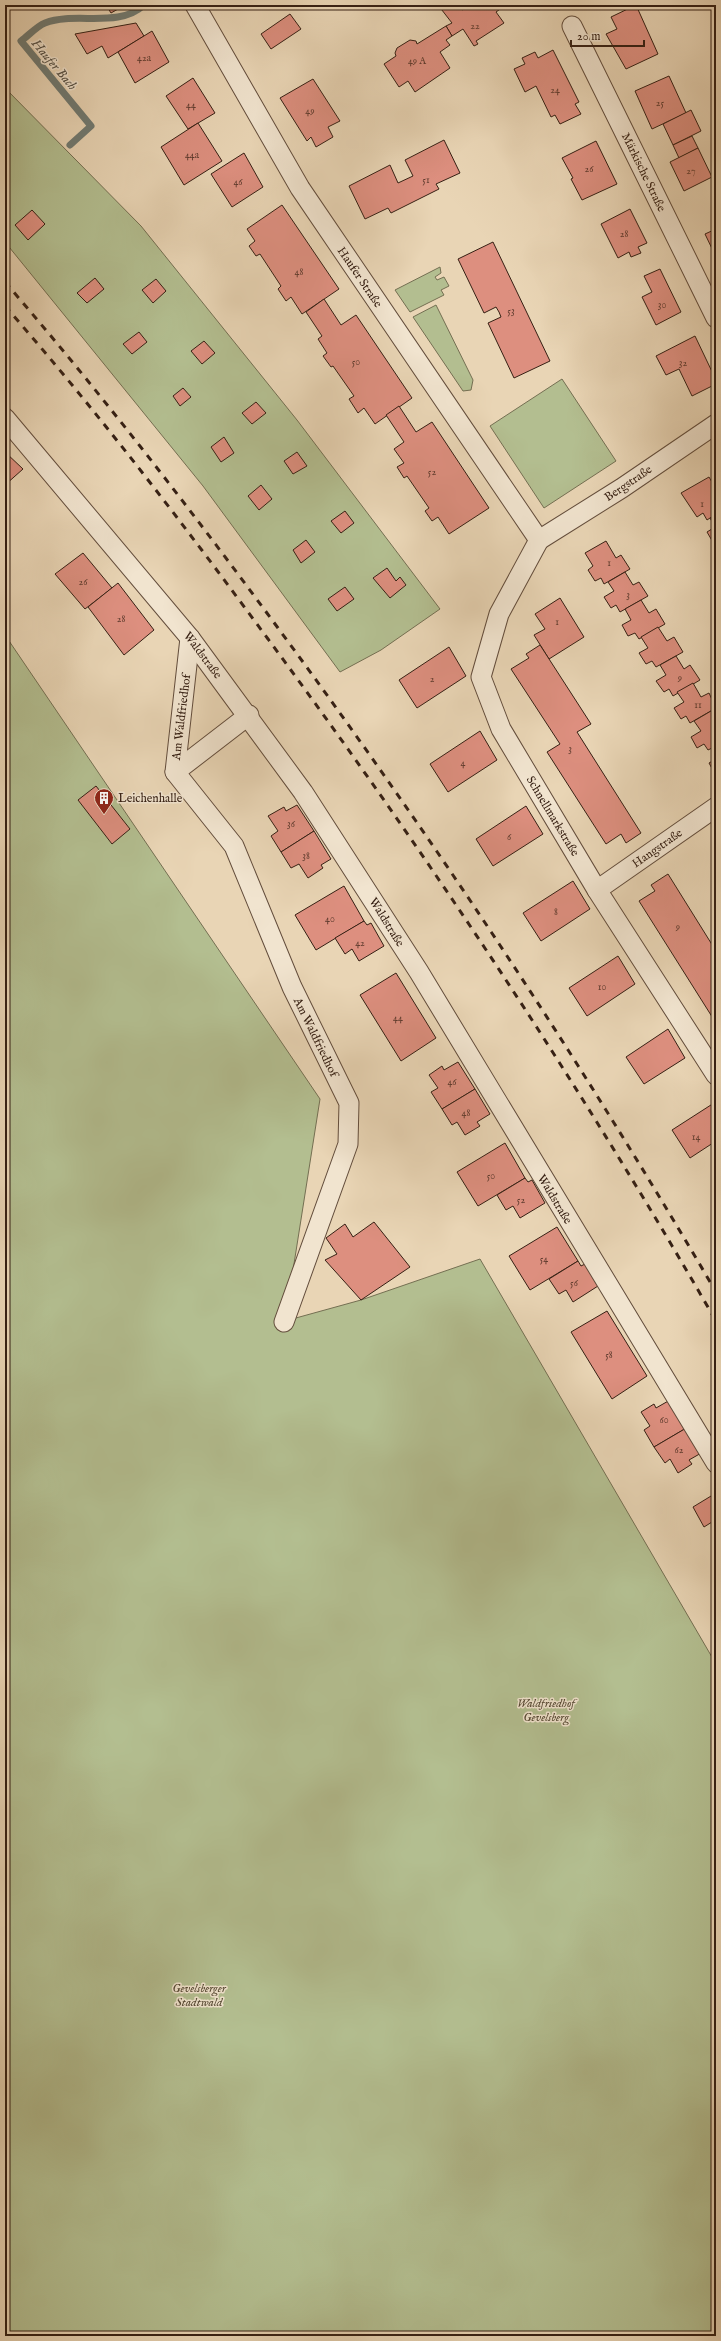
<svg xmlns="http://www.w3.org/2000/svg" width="721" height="2341" viewBox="0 0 721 2341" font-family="'IM FELL English',serif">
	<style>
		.green { fill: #b3be90; stroke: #746f52 }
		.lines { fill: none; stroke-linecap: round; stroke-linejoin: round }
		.stream { stroke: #717b73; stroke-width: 7 }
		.building { fill: #dd8f7f; stroke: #362014 }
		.street-casing { stroke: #634d3c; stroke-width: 21 }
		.street { stroke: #f1e4cf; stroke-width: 19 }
		.rail { stroke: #362014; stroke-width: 3; stroke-dasharray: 7 7; stroke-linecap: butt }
		.labels { text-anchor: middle; stroke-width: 3; stroke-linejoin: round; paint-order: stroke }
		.number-label { font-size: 10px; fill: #603c2f }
		.street-label { font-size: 12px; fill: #362014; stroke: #f1e4cf }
		.poi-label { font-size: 12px; fill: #362014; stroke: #f1e4cf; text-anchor: start }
		.park-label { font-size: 12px; font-style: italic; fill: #554833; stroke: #f1e4cf }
		.water-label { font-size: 13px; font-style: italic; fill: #534e43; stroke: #f1e4cf }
	</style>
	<rect width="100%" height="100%" fill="#e9d5b5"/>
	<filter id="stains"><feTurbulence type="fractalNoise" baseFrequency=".005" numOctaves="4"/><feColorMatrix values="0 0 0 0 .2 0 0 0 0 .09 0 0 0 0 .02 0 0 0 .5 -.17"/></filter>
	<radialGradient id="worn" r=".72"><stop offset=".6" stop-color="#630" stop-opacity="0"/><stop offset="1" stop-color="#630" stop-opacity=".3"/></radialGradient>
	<!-- green -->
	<g class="green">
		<path d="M5,88L141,226L297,420L440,609L381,650L340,672L203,486L5,242Z"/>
		<path d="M440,267L441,273L435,277L437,280L444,277L449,286L441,290L444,295L410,312L395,290Z"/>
		<path d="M436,305L473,380L471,390L463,391L413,317Z"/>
		<path d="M562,379L616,461L544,508L490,426Z"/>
		<path d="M5,635L320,1099L285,1321L361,1300L480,1259L716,1664V2336H5Z"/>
	</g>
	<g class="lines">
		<!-- stream -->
		<path class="stream" d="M70,145L91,126L21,41C28,36 37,26 45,23C76,11 118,29 144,5"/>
	</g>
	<!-- building -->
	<g class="building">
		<path d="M106,5H125L111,13Z"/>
		<path d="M438,5H459L462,10L470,5H506L496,12L504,23L476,41L478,44L474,46L463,29L452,36L446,26L452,23Z"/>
		<path d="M636,5L658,54L626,69L606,34L617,29L611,17Z"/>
		<path d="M290,14L301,29L271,49L261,34Z"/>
		<path d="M136,23L144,36L108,58L102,46L87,54L75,34Z"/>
		<path d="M446,26L452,36L446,40L450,45L440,52L450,68L415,92L408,81L399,87L384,64L396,56L395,53L397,48L410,40L416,41L417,44Z"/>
		<path d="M152,31L169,62L135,83L118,52Z"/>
		<path d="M553,50L579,102L575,104L581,114L560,124L555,115L551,117L536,86L525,92L514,69L525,64L522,58L535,52L538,58Z"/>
		<path d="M669,76L686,113L652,129L635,91Z"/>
		<path d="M193,78L215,113L188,129L166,96Z"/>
		<path d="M313,79L340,121L328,127L333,137L316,147L311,137L307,141L280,98Z"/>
		<path d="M691,110L701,131L673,145L663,124Z"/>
		<path d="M198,123L222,161L184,185L161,147Z"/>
		<path d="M692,136L698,148L679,158L673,145Z"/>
		<path d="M444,140L460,173L436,184L439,189L391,213L388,208L365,219L349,186L390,165L398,183L413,176L405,160Z"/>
		<path d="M596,141L617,184L582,200L571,179L573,178L562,158Z"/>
		<path d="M698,148L712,177L684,191L670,162Z"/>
		<path d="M244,153L263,187L232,207L211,174Z"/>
		<path d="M282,205L339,289L302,314L291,297L286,301L278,289L281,286L260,254L256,256L249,246L255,241L247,229Z"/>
		<path d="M630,209L647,243L638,247L641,253L631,257L629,252L618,258L601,224Z"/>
		<path d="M32,210L45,224L28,240L15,225Z"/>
		<path d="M716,229V257L705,234Z"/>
		<path d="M493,242L550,361L514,378L488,323L501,317L499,312L496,307L484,313L458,259Z"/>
		<path d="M660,269L681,312L656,325L642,297L652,292L644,276Z"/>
		<path d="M95,278L104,289L87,303L77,293Z"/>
		<path d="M156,279L166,291L153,303L142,290Z"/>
		<path d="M324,299L341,325L356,315L412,398L375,424L364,408L358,413L349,399L354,396L333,366L331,367L323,356L327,353L318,339L322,336L306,312Z"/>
		<path d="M139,332L147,342L132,354L123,344Z"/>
		<path d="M695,336L716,380V384L692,396L679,369L666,375L656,356Z"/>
		<path d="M204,341L215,353L202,364L191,351Z"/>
		<path d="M183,388L191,397L180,406L173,396Z"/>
		<path d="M256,402L266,413L252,424L242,413Z"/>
		<path d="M399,406L416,432L432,422L489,508L449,534L438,517L432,521L425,511L429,508L407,476L404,478L397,467L404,463L394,449L404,442L386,415Z"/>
		<path d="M224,437L234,453L221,462L211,447Z"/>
		<path d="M5,452L23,469L5,485Z"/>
		<path d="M297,452L307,466L293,474L284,461Z"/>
		<path d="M709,477L716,489V514L707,520L703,513L697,517L681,493Z"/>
		<path d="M261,485L272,499L259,510L248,496Z"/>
		<path d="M345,511L354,523L341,533L331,521Z"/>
		<path d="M716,514V543L714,544L707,532L715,527L710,518Z"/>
		<path d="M306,540L315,552L301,563L293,550Z"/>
		<path d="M606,541L616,558L621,555L630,569L604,584L601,578L595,581L588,570L593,566L585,553Z"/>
		<path d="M83,553L112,588L85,609L55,574Z"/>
		<path d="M387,568L396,581L400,577L406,585L390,598L373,578Z"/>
		<path d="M625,572L633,585L639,582L648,596L620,612L616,605L611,608L604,597L614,591L608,582Z"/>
		<path d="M118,583L154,630L124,655L88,607Z"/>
		<path d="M345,587L354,599L337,611L328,599Z"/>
		<path d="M560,598L584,637L549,659L534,635L545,629L535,614Z"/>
		<path d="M641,600L649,613L656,609L665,624L639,639L635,633L628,636L622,625L631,620L625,609Z"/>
		<path d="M658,627L667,641L674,637L683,652L656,667L652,661L646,664L639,653L648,648L641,637Z"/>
		<path d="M540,645L591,724L577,732L641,833L626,843L621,834L606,844L547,752L560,744L511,669L529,658L526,654Z"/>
		<path d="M449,647L466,676L417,708L399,680Z"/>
		<path d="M676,656L684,669L690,665L700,680L673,696L669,689L664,692L656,681L666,675L660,665Z"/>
		<path d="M693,683L701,697L709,693L716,708L690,723L686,716L681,719L674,708L684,702L677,692Z"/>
		<path d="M711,711L716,719V746L708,750L704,744L697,748L691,737L701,731L694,721Z"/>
		<path d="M480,731L497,760L448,792L430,764Z"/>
		<path d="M716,746V756L712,748Z"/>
		<path d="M716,759V773L715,774L709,763Z"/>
		<path d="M96,786L130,829L112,844L78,800Z"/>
		<path d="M297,805L314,831L281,852L271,836L278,831L268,816L284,807L286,811Z"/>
		<path d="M526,806L543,834L493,866L476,839Z"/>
		<path d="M314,831L331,859L321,865L323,868L308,878L299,864L291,868L281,852Z"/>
		<path d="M668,874L716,951V1023L639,901L655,891L651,885Z"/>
		<path d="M573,881L590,909L541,941L523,913Z"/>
		<path d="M344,886L364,921L316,950L295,915Z"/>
		<path d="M364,921L367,925L371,923L384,946L359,961L352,949L345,954L335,938Z"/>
		<path d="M618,956L635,984L587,1016L569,988Z"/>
		<path d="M396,973L436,1038L401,1061L360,995Z"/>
		<path d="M668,1029L685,1058L644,1084L626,1057Z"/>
		<path d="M458,1062L475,1089L442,1109L431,1092L438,1088L429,1075L442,1066L444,1070Z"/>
		<path d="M475,1089L490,1114L477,1122L480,1126L465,1135L457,1122L452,1125L442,1109Z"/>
		<path d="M714,1103L716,1106V1141L690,1158L672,1130Z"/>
		<path d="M505,1143L525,1178L478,1206L457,1172Z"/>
		<path d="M525,1178L528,1182L532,1180L545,1203L520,1218L513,1206L506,1210L497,1195Z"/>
		<path d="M374,1222L410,1267L361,1300L325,1260L337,1254L326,1238L345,1224L353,1237Z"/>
		<path d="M557,1227L578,1261L530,1290L509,1256Z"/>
		<path d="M578,1261L581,1266L585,1264L598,1286L573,1302L566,1290L559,1294L549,1279Z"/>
		<path d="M607,1311L647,1376L612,1399L571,1332Z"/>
		<path d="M670,1400L688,1427L654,1447L644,1430L650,1426L641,1412L654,1404L656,1408Z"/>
		<path d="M688,1427L703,1452L689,1460L692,1464L678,1473L670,1459L665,1463L654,1447Z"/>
		<path d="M716,1493V1530L712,1522L704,1527L693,1507Z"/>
	</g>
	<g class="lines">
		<defs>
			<g id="street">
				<path d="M195,5L300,188L539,540"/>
				<path d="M572,26L716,318"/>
				<path d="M5,418L190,638L303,792L419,972L716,1463"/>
				<path d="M539,540L499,614L481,677L501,729L597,890L716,1075"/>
				<path d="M539,540L622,488L716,424"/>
				<path d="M190,638L175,772L234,846L292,987L349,1103L348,1144L284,1322"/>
				<path d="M175,772L249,715"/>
				<path d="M597,890L716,807"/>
			</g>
		</defs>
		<!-- street casing -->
		<use href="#street" class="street-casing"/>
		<!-- street -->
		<use href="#street" class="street"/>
		<!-- rail -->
		<g class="rail">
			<path d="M5,282C101,393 191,510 278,628C436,842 582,1063 716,1292"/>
			<path d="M5,306C98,412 184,525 268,639C430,858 580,1085 716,1321"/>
		</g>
	</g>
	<!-- icons -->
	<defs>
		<symbol id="building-pin" viewBox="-11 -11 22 30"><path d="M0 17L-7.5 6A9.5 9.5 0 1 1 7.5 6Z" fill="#8f2418" stroke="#f1e4cf"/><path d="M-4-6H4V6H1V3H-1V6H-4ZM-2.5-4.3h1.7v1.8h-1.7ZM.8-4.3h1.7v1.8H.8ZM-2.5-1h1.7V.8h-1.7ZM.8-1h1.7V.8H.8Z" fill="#fff"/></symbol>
	</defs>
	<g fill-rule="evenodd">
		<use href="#building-pin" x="93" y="787" width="22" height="30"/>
	</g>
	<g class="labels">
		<!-- number labels -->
		<g class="number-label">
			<text x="475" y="29">22</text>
			<text x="144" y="61">42a</text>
			<text x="417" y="64">49 A</text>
			<text x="555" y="93">24</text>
			<text x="660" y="106">25</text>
			<text x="191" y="108">44</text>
			<text x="310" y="114">49</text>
			<text x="192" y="158">44a</text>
			<text x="589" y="172">26</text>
			<text x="691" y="174">27</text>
			<text x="426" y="183">51</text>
			<text x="238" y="185">46</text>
			<text x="624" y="237">28</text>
			<text x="299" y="275">48</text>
			<text x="662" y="308">30</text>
			<text x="511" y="314">53</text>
			<text x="356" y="365">50</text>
			<text x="683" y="366">32</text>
			<text x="432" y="475">52</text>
			<text x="702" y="507">1</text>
			<text x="609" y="566">1</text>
			<text x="83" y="585">26</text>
			<text x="628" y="598">3</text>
			<text x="121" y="622">28</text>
			<text x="557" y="625">1</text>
			<text x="680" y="681">9</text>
			<text x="432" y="682">2</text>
			<text x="698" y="708">11</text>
			<text x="570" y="752">3</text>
			<text x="463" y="766">4</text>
			<text x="291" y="827">36</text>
			<text x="509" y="840">6</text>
			<text x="306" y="859">38</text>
			<text x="556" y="915">8</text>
			<text x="330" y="922">40</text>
			<text x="678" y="930">9</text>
			<text x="360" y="946">42</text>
			<text x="602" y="990">10</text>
			<text x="398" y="1021">44</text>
			<text x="452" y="1085">46</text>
			<text x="466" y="1116">48</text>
			<text x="696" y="1140">14</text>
			<text x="491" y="1179">50</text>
			<text x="521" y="1203">52</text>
			<text x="544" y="1262">54</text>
			<text x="574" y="1286">56</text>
			<text x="609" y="1358">58</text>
			<text x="664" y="1423">60</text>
			<text x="679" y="1453">62</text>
		</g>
		<!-- street labels -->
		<g class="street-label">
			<text transform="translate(644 172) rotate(64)" y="4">Märkische Straße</text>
			<text transform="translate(360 277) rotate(56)" y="4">Haufer Straße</text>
			<text transform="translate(628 483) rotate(-34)" y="4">Bergstraße</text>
			<text transform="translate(203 655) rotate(53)" y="4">Waldstraße</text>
			<text transform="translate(181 717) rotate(-83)" y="4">Am Waldfriedhof</text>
			<text transform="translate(553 816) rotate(59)" y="4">Schnellmarkstraße</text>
			<text transform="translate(657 848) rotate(-35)" y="4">Hangstraße</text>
			<text transform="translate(387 922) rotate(58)" y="4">Waldstraße</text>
			<text transform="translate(316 1037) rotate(64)" y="4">Am Waldfriedhof</text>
			<text transform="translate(555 1199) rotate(59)" y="4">Waldstraße</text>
		</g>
		<!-- poi labels -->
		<g class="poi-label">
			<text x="118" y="802">Leichenhalle</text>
		</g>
		<!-- park labels -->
		<g class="park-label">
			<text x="546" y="1707">Waldfriedhof<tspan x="546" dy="14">Gevelsberg</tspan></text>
			<text x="199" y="1992">Gevelsberger<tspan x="199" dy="14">Stadtwald</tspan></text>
		</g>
		<!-- water labels -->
		<g class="water-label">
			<text transform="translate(55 64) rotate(50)" y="5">Haufer Bach</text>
		</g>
	</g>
	<!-- margin -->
	<rect width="721" height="2341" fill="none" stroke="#e9d5b5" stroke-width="20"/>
	<rect x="6" y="6" width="709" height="2329" fill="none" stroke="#362014" stroke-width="2"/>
	<rect x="10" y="10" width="701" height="2321" fill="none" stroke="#362014"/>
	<!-- scale -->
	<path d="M571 40v6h73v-6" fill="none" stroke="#362014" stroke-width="2"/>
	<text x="577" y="40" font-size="12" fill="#362014" stroke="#f1e4cf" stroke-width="3" paint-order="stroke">20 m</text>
	<rect width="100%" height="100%" filter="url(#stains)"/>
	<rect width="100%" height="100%" fill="url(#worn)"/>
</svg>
